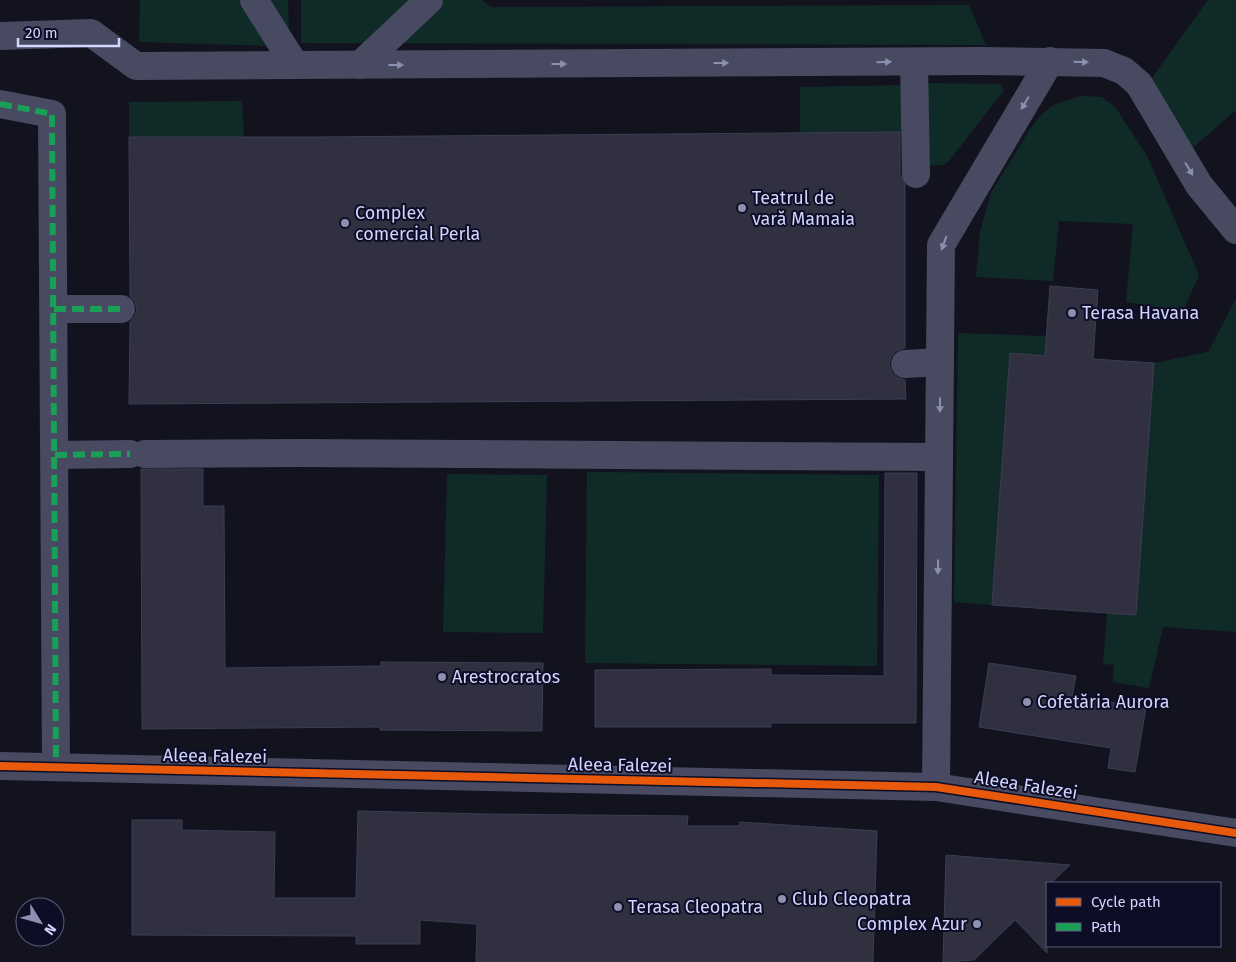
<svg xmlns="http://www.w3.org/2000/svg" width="1236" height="962" viewBox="0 0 1236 962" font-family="'Fira Sans',sans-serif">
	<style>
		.green { fill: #102b27 }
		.building { fill: #303041; stroke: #3d3d54 }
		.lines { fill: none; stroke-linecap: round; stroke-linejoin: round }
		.minor { stroke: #474a60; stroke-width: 28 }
		.quiet { stroke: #1a9f57; stroke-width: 6; stroke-dasharray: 12 6; stroke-linecap: butt }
		.cycleway-casing { stroke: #0d0d25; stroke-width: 11 }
		.cycleway { stroke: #e8590c; stroke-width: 8 }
		.oneway { fill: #8c8fb0 }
		.poi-dot { fill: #8e90b1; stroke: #0d0d25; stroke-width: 2 }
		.labels { text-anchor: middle; stroke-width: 4; stroke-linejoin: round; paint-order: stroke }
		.poi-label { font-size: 18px; fill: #d1d4ff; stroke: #0d0d25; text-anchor: start }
		.street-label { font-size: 18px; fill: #d1d4ff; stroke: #0d0d25 }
	</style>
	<rect width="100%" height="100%" fill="#13131f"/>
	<!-- green -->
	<g class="green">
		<path d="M140,0H239L269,46L139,42Z"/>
		<path d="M265,0H288L289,38Z"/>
		<path d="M301,0H482L491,7L969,5L986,45L301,43Z"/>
		<path d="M1208,0H1236V110L1188,152L1149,82Z"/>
		<path d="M922,83L1000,84L1004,90L949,161L943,165L923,166Z"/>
		<path d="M905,85V132L800,133V87Z"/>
		<path d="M1081,96L1102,97L1116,108L1147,156L1199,275L1183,311L1126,302L1133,224L1059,221L1053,281L976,277L980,232L991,193L1030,129L1042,114L1055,104Z"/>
		<path d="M242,101L244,138L129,137V102Z"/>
		<path d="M1236,299V632L1163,627L1149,688L1113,682L1114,665L1103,664L1107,613L1136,615L1154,363L1208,352Z"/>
		<path d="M958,333L1046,336L1045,356L1010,354L992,605L954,602Z"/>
		<path d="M587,472L879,475L877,666L585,663Z"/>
		<path d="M447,474L547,475L543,633L443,632Z"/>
	</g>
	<!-- building -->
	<g class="building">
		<path d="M900,132V174L905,184V348L896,351L891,357L889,364L892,373L898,378L905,380L906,399L129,404L130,322L135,316L137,309L135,302L130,296L129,137H316Z"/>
		<path d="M1050,286L1098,290L1093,359L1154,363L1136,615L992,605L1010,353L1045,356Z"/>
		<path d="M141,469H203V506H224L225,668L381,666V662L543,663L542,731L380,730V727L142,729Z"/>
		<path d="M885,473H917L916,723H771V727H595V670L771,669V675L884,676Z"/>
		<path d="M989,663L1076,676L1072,696L1146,708L1135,772L1108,768L1111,748L979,727Z"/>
		<path d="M358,811L485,814L688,816L687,826H739L740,822L877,831L873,962H476L477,924L420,920V944H356V936L132,935V820H182V830L275,832L274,898H356Z"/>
		<path d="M946,855L1070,865L1051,883H1047V953L1015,920L974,960L943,962Z"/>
	</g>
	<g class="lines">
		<!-- minor -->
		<g class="minor">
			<path d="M254,0L295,65"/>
			<path d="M0,36L91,33L136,66L980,61L1104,63L1124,71L1139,84L1199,185L1236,230"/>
			<path d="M914,62L916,174"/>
			<path d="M360,65L429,0"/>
			<path d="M0,104L52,114L56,767"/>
			<path d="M54,309H121"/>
			<path d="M905,364L940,362"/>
			<path d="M145,454L301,453L939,457"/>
			<path d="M55,455L130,454"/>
			<path d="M0,766L936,787L1236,833"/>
			<path d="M936,787L941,245L1050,61"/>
		</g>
		<!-- quiet -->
		<g class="quiet">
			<path d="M0,104L52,114L56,767"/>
			<path d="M54,309H121"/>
			<path d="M55,455L130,454"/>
		</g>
		<defs>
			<path id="cycleway" d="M0,766L936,787L1236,833"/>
		</defs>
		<!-- cycleway casing -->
		<use href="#cycleway" class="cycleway-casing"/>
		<!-- cycleway -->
		<use href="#cycleway" class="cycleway"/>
	</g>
	<!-- one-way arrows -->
	<defs><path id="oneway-solid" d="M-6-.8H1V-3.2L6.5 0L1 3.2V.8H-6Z" transform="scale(1.25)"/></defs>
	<g class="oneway">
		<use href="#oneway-solid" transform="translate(884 62) rotate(-1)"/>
		<use href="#oneway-solid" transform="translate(1081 62) rotate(2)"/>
		<use href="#oneway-solid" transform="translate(721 63)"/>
		<use href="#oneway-solid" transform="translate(559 64)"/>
		<use href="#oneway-solid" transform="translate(396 65)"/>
		<use href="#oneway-solid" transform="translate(1025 103) rotate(121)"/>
		<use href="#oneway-solid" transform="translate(1189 169) rotate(59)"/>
		<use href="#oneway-solid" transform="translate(944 243) rotate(110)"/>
		<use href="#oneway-solid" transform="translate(940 405) rotate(91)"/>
		<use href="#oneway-solid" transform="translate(938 567) rotate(91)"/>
	</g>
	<!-- markers -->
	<g class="poi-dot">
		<circle cx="742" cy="208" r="5"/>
		<circle cx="345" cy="223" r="5"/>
		<circle cx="1072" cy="313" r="5"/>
		<circle cx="442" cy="677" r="5"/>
		<circle cx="1027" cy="702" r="5"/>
		<circle cx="782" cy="899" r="5"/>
		<circle cx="618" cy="907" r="5"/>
		<circle cx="977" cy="924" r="5"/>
	</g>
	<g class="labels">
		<!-- poi labels -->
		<g class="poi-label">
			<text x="752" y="204">Teatrul de<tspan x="752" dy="21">vară Mamaia</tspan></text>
			<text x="355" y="219">Complex<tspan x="355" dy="21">comercial Perla</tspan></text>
			<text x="1082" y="319">Terasa Havana</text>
			<text x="452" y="683">Arestrocratos</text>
			<text x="1037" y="708">Cofetăria Aurora</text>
			<text x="792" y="905">Club Cleopatra</text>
			<text x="628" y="913">Terasa Cleopatra</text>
			<text x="967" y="930" text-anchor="end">Complex Azur</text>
		</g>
		<!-- street labels -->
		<g class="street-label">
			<text transform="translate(215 756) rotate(1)" y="6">Aleea Falezei</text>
			<text transform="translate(620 765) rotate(1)" y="6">Aleea Falezei</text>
			<text transform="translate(1026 785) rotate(9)" y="6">Aleea Falezei</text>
		</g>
	</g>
	<!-- legend -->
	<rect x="1046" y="882" width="175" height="65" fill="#0d0d25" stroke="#5b5d7c"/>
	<rect x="1056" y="898" width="25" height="8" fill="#e8590c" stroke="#5b5d7c"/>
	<text x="1091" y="907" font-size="15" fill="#d1d4ff">Cycle path</text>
	<rect x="1056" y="923" width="25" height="8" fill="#1a9f57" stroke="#5b5d7c"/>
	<text x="1091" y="932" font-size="15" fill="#d1d4ff">Path</text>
	<!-- north arrow -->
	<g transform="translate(40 922) rotate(127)"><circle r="24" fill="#0d0d25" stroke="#5b5d7c"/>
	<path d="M0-4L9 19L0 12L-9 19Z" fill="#8e90b1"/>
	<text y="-8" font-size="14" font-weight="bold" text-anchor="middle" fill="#d1d4ff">N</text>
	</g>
	<!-- scale -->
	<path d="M18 38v8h101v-8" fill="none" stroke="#d1d4ff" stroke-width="2.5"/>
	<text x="25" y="38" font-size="15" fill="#d1d4ff" stroke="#0d0d25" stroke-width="4" paint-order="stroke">20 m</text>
</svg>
